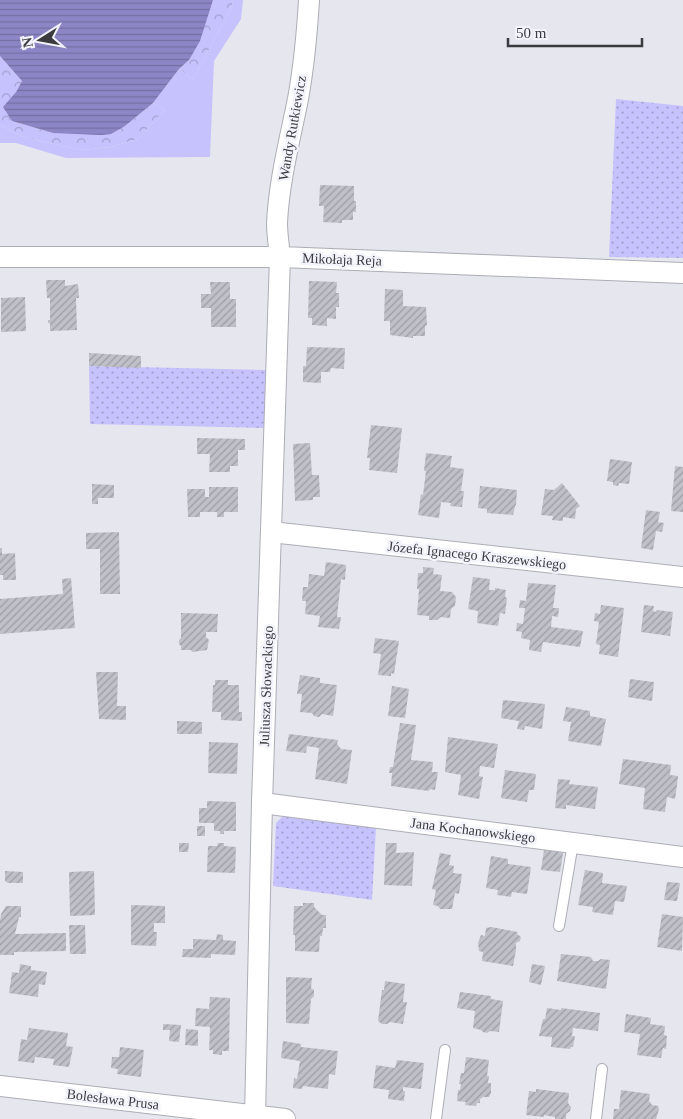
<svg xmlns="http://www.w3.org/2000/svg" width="683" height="1119" viewBox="0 0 683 1119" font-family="'Times New Roman',serif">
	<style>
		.grass { fill: url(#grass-dots) }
		.forest { fill: url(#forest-crowns) }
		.green { fill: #c6c2fe }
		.water { fill: url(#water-rules) }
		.building { fill: url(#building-hatch) }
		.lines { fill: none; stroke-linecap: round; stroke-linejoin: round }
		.lane-casing { stroke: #adadb6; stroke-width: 12 }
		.street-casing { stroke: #adadb6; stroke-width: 22 }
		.lane { stroke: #fff; stroke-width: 10 }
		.street { stroke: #fff; stroke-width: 20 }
		.labels { text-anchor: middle; stroke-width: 5; stroke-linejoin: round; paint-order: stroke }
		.street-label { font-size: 14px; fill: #3b3b3f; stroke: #f3f3fc }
	</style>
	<defs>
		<pattern id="grass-dots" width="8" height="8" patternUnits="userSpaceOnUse" patternTransform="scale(1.25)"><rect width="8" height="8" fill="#c6c2fe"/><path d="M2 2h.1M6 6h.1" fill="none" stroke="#a29fcf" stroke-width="1.8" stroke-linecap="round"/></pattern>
		<pattern id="forest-crowns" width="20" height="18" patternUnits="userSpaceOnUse" patternTransform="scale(1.25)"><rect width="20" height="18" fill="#c6c2fe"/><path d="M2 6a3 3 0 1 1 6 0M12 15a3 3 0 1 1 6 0" fill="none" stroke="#a29fcf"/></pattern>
		<pattern id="water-rules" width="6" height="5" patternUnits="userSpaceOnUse" patternTransform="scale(1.25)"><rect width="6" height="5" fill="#8c86c6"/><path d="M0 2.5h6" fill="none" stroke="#746fa2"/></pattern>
		<pattern id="building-hatch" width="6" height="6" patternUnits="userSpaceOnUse" patternTransform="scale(1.25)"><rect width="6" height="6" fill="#c0c0c9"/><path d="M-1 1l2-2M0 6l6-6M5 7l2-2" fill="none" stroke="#9d9da5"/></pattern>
	</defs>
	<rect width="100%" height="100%" fill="#e6e6ef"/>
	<!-- grass -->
	<g class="grass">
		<path d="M616,99L683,106V258L609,257Z"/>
		<path d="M89,366L266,370L265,428L90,424Z"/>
		<path d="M283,816L376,828L372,900L273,886L276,823Z"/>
	</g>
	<!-- forest -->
	<g class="forest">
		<path d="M213,0H233L232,7L193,79L179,69L189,60Z"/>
		<path d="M0,56L22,81L16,92L11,98L12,121L53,133L125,126L153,103L165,110L138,139L111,147L83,150L62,146L21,136L0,125Z"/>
	</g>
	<!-- green -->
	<path class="green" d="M233,0H243L241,19L214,61L210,157L66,158L16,143H0V125L21,136L62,146L83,150L111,147L138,139L165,110L153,103L179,69L193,79L232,7Z"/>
	<!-- water -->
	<path class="water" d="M0,0H213L200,41L189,60L179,69L153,103L125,126L111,134L101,135L53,133L12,121L3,107L16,92L22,81L0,56Z"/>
	<!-- building -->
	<g class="building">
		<path d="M320,185L354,186V201H356V212H353V220H342V223L323,222L324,206H319Z"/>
		<path d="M46,280H65V286L78,284L79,298H76L77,330L50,331V323H48V320H50V298H47Z"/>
		<path d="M309,281L337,282L336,293H339V307H336V319L327,318V326L312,325V318H308Z"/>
		<path d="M210,282H230V299H236V327H211V308H201V294H211Z"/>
		<path d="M385,289L403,290V306L426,307L427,325L425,326V336H413V338L390,335V321H384Z"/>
		<path d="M25,297L26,331L1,332V298Z"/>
		<path d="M307,347L345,348L344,369L331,368L330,372H321V383L303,382V366H306Z"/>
		<path d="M89,353L141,356V368L89,366Z"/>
		<path d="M371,425L402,428L397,473L369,470L370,458H367Z"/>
		<path d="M197,438L245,439V450H238V466H230V472H209L210,454H197Z"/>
		<path d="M310,443L312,475H319L320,497H313V500L295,501L293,444Z"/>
		<path d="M426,453L452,456L450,467L464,469L461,491H464L462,507L450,506L451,503L441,502L439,518L418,515L421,494L423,495L426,471H424Z"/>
		<path d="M610,459L632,462L629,484L619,483L618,486L613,485V482L607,481Z"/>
		<path d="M675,466L683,467V512L671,511Z"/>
		<path d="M562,483L580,506L576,509L575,519L563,517V521L552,520L553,516L541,515L545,489L554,490Z"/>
		<path d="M92,484L114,485V498H98V504H92Z"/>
		<path d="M480,486L517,490L516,505L515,506L513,515L487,513V509L478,508Z"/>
		<path d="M209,487H238V512H224V517H217V512H200V517H188L187,489H205V497H209Z"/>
		<path d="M646,510L660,512L658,522L664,523L662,532L656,531L653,550L641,548Z"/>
		<path d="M119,532L120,594H100V549H86V533Z"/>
		<path d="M0,548H2V554L15,553L16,580H3V575H0Z"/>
		<path d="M326,562L346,565L345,580L341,579L337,617H341L339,629L318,627L320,616L305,614L306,601H302L303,587H308L309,574L324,576Z"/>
		<path d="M423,567L434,568L433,574L442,575L440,591L452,592L456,597L455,606L451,609L450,618L441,617L437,620H429V616L417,615L419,589H417L418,573H423Z"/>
		<path d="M473,577L490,579L489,590H495V588L506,590L505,597L507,598L505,614L500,613L498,626L477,623L478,611L468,609Z"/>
		<path d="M71,578L75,628L0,634V599L63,594L62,579Z"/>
		<path d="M528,583L556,585L553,608H559L558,617L552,616L551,627L583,631L580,647L543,642L541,652L529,650L530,640L521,638L522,632L516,631L517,623L523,624L525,608H519L520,600L526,601Z"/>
		<path d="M601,605L624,608L618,657L599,654L600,645L596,644L599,622L594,621L595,613L600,614Z"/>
		<path d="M644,605L654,606L653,611L656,612L657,610L673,612L670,636L641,632Z"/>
		<path d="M181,613L218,614L217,632H206V637L209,640L207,650L192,652L191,650H181V646L179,644V640L181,638Z"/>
		<path d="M375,638L399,641L394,674L391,673V676L378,675L381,654L373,653Z"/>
		<path d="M96,672H118L117,706H126V720L99,719Z"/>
		<path d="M300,675L320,678V683L337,685L333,716L322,714L319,717L314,716L312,713L300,712L302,694H297Z"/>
		<path d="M630,679L654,682L652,701L628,697Z"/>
		<path d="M215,680H228V685H239V712H242V721L221,720V712H212L213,685H215Z"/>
		<path d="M392,686L409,689L405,718L388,716Z"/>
		<path d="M503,700L545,704L542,729L525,726L524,730L517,729L519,721L501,718Z"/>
		<path d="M566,707L590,711V716L606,719L601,746L568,741L571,722L563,721Z"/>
		<path d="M177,721L202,722V734H177Z"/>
		<path d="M400,723L416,725L411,760L433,762L432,772H438L435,790L430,789L429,791L391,786L392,773H389L390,767H393Z"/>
		<path d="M289,734L338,740L337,744L341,749L352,750L347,784L315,779L319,748L307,746L306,753L286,751Z"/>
		<path d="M448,737L498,744L494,768L480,766L479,776L483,777L479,799L458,795L461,775L445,772Z"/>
		<path d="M209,742L238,743L237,774L208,773Z"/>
		<path d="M623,759L671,765L670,775L678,776L677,785L675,799L667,797L665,812L643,809L645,788L619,784Z"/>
		<path d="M505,770L536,774L534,790H529L527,802L501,798Z"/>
		<path d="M558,779L570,780L569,784L598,787L595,809L566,805V809L555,808Z"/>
		<path d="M207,801L236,802V831H224V834H220V831H214V823H199V808H207Z"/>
		<rect x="197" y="826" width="8" height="10"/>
		<path d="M179,843H189L188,852H179Z"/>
		<path d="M218,843H224V846L236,847L235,873L207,872L208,846H217Z"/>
		<path d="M386,843H397L396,853L414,852L412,886L384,885Z"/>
		<path d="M544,850L563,853L560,872L541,870Z"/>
		<path d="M440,853L451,855L449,865L454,866L453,873L462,874L459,894L455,893L452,909H440L438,906L433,905L436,890L432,889Z"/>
		<path d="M491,856L508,859V864L531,867L527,894L512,892L511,897L497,895L498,890L486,888Z"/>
		<path d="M585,870L603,873L602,883L627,886L624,902L615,901L613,915L592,912L593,907L578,905Z"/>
		<path d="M5,871L23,872V883H8L5,881Z"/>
		<path d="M94,871L95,915L70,916L69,872Z"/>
		<path d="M667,882L680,883L677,901L664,900Z"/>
		<path d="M303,903H314V907L322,915H326V928H323L322,936H320L319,952L295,951V935H293L294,906H303Z"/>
		<path d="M131,905L165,906V923H154V932H157L156,946L131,945Z"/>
		<path d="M6,906H21V917H19L15,934L66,933V951L14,952V955H0V921L1,914Z"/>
		<path d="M662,914L683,917L682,951L657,947Z"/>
		<path d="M69,925H85L86,954H70Z"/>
		<path d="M491,927L518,932L517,934L521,937L520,941L516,943V950L513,966L482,961L483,952L479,951L478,943L481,935L485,936L486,928Z"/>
		<path d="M217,934L223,935V940L236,941L235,955L211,954V958L182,957L183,949H193V939L216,940Z"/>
		<path d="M561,954L591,957L593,961H598L601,959L610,960L606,989L557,981Z"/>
		<path d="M20,964L31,966V970L47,972L45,985L39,984L38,997L9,993L12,972L19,973Z"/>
		<path d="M532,964L545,966L541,985L529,982Z"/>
		<path d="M286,977L312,978L311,988L314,990V996L311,999L309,1024L286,1023Z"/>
		<path d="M385,981L405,984L403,1002H407L403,1024L390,1022L387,1024H382L378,1021L382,990H384Z"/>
		<path d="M460,992L491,996V999L503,1001L499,1032L490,1031L487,1033L483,1032L481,1030L473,1028L475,1011L457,1008Z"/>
		<path d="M210,997L230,998L229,1051H222V1055L213,1054V1050H209L210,1027L195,1026L196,1008L209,1009Z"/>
		<path d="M547,1008L561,1010V1008L600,1013L598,1031L573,1028L572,1036H575L573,1047H571L570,1049L551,1047L552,1037L539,1036L543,1019H545Z"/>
		<path d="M626,1014L651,1018L650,1024L665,1026L664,1035L667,1036L666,1049L663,1048L661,1058L637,1055L640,1034L624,1032Z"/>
		<path d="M163,1024L181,1025L179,1042L169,1041L170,1030H163Z"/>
		<path d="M29,1028L68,1033L66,1046L73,1047L69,1067L53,1065L54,1059L35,1057L34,1063L18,1061L21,1039L27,1040Z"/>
		<path d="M186,1029L198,1030V1046L185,1045Z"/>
		<path d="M283,1041L301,1044V1047L338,1051L335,1075L329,1074L328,1089L303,1086L302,1089L293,1088L294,1078L297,1079L300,1061L281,1058Z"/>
		<path d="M120,1047L144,1050L141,1077L117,1074L118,1069L111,1068L112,1057H119Z"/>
		<path d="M466,1057L489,1060L487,1076H489L488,1083H491V1093L489,1097H483L480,1099V1103H477L476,1106L465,1105L466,1102L457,1101L458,1090H460L461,1084H459L461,1073H464Z"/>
		<path d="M397,1060L424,1063L421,1089L403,1087V1091H405L404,1101L388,1099L389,1090L373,1088L376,1065L395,1068Z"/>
		<path d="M536,1089L569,1093L568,1103L571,1107L570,1111L566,1114V1119H555V1117L544,1115V1117L526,1115L529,1091L536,1092Z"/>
		<path d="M621,1090L650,1094L649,1101L652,1105L658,1106L659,1109L656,1119H613L614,1109H619Z"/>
	</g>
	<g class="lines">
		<defs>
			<g id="lane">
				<path d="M559,926L573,843"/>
				<path d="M436,1119L445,1050"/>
				<path d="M596,1119L602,1069"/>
			</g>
			<g id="street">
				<path d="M0,257H280L683,273"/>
				<path d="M271,532L683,577"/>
				<path d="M262,803L683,857"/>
				<path d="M0,1086L285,1119"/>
				<path d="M255,1116L262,803L280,257C279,246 277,234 277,223C279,181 290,139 298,99C304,66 307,33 309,0"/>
			</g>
		</defs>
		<!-- lane casing -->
		<use href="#lane" class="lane-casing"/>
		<!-- street casing -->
		<use href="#street" class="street-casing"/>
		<!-- lane -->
		<use href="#lane" class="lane"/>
		<!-- street -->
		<use href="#street" class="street"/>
	</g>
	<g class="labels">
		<!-- street labels -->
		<g class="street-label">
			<text transform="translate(292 128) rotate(-80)" y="5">Wandy Rutkiewicz</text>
			<text transform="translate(342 259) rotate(2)" y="5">Mikołaja Reja</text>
			<text transform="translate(477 555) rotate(6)" y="5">Józefa Ignacego Kraszewskiego</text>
			<text transform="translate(266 686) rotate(-88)" y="5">Juliusza Słowackiego</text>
			<text transform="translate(473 830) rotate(7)" y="5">Jana Kochanowskiego</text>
			<text transform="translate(113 1099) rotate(7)" y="5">Bolesława Prusa</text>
		</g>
	</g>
	<!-- north arrow -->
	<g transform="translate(40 40) rotate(259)" stroke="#f3f3fc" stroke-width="4" paint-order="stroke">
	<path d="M0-4L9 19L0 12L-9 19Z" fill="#3b3b3f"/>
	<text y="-8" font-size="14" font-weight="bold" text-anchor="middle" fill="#3b3b3f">N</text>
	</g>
	<!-- scale -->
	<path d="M508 38v8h134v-8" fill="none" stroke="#3b3b3f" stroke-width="2.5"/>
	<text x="516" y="38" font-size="15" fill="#3b3b3f" stroke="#f3f3fc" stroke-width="4" paint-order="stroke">50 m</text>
</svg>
